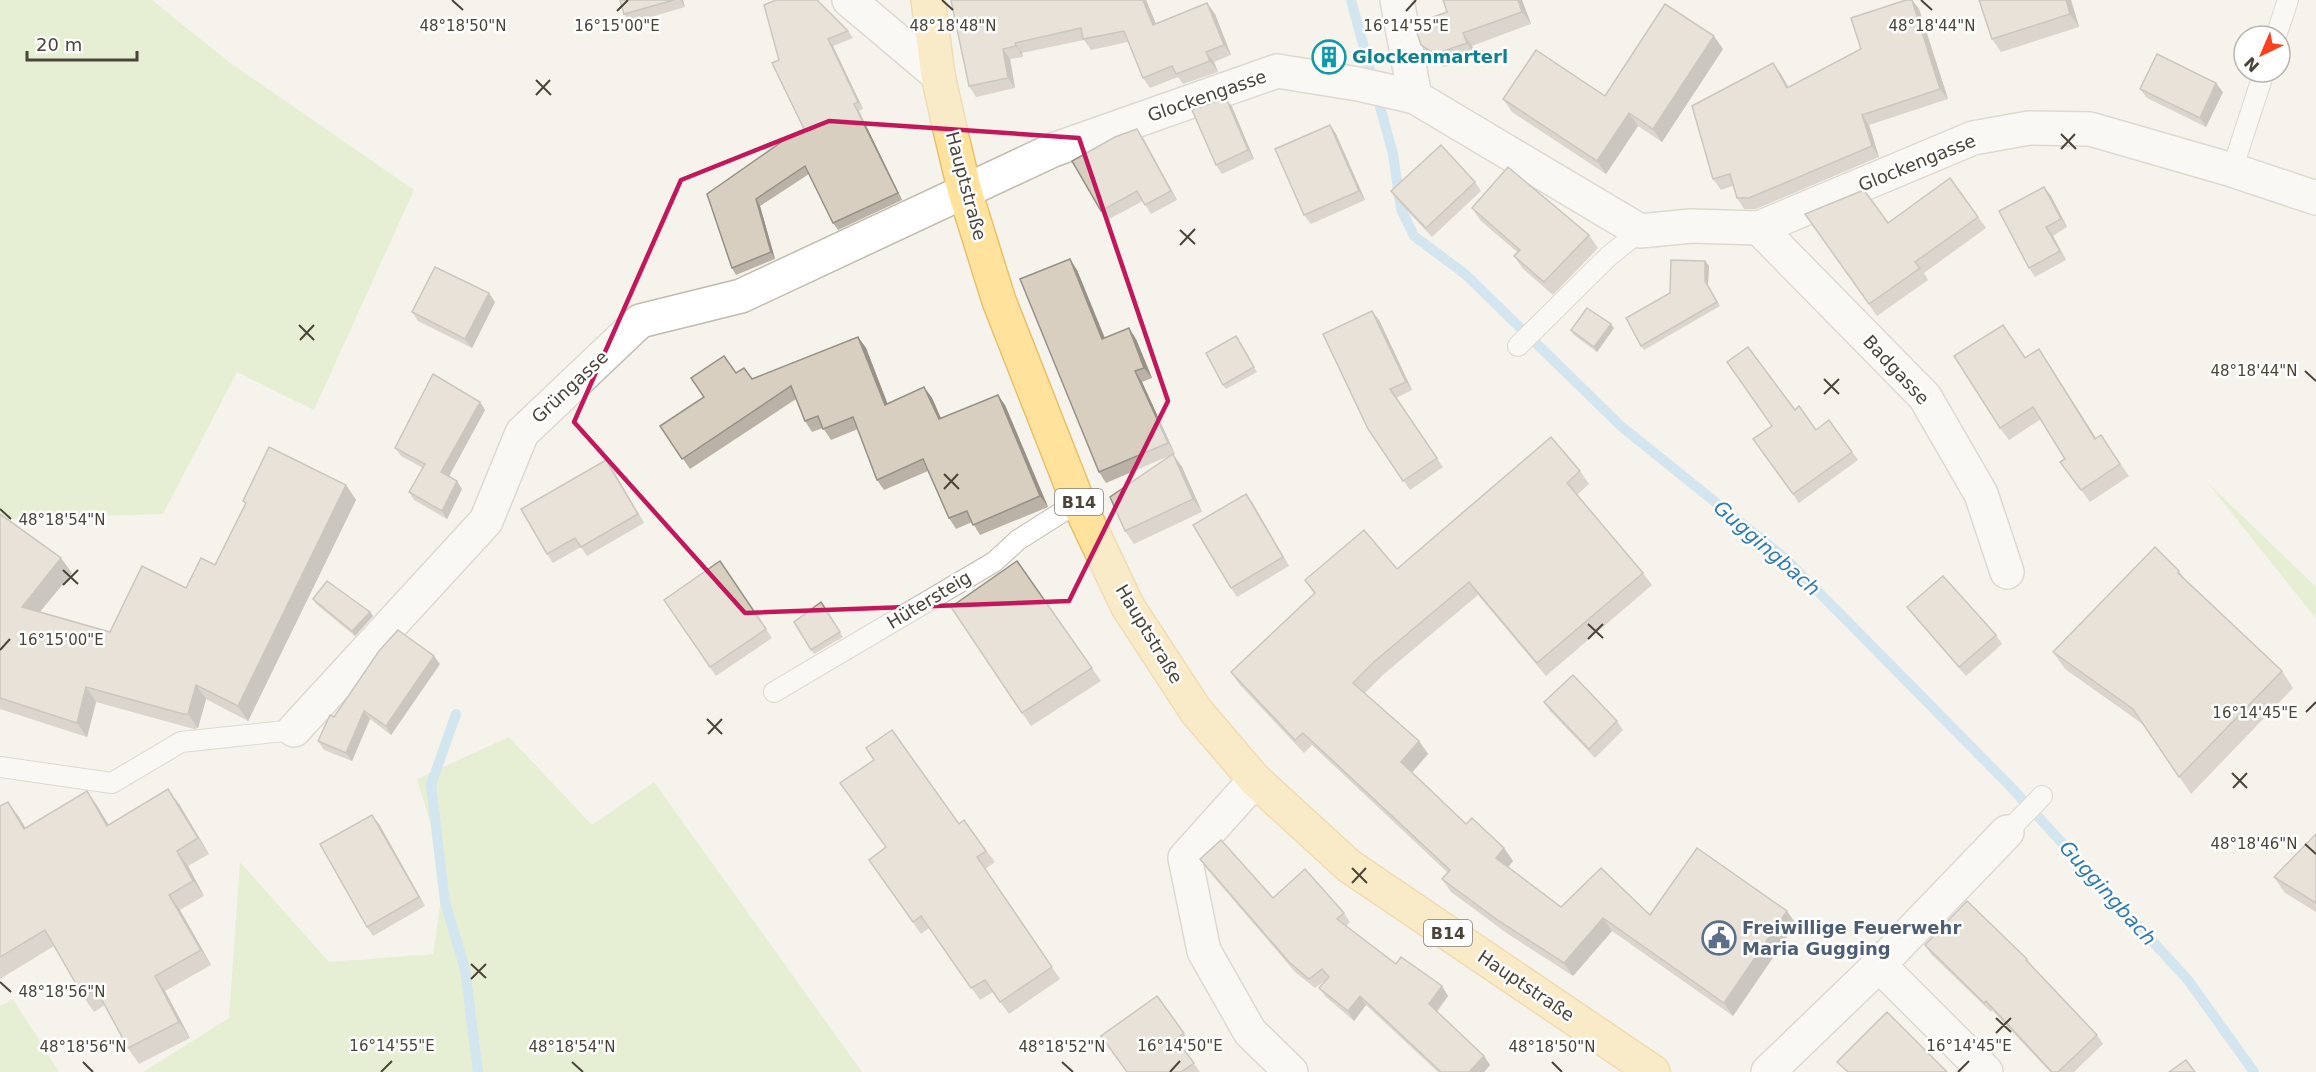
<svg xmlns="http://www.w3.org/2000/svg" width="2316" height="1072" viewBox="0 0 2316 1072" font-family="'DejaVu Sans',sans-serif">
	<style>
		.green { fill: #d2eab5 }
		.lines { fill: none; stroke-linecap: round; stroke-linejoin: round }
		.stream { stroke: #a9d4f2; stroke-width: 10 }
		.lane-casing { stroke: #c2bbae; stroke-width: 22 }
		.street-casing { stroke: #c2bbae; stroke-width: 36 }
		.primary-casing { stroke: #e6c16a; stroke-width: 36 }
		.lane { stroke: #fff; stroke-width: 20 }
		.street { stroke: #fff; stroke-width: 33 }
		.primary { stroke: #ffe39c; stroke-width: 33 }
		.wall { fill: #bab2a6 }
		.shaded-wall { fill: #979187 }
		.building { fill: #d8cfc1; stroke: #979187; stroke-width: 1.5 }
		.marked { fill: none; stroke: #c2185b; stroke-width: 4.5; stroke-linejoin: round }
		.ticks { fill: none; stroke: #4b4439; stroke-width: 2 }
		.labels { text-anchor: middle; stroke-width: 5; stroke-linejoin: round; paint-order: stroke }
		.shield { fill: #fff; stroke: #817c74; stroke-width: 1.5 }
		.shield-label { font-size: 16px; font-weight: bold; fill: #4b4439 }
		.culture-label { font-size: 18px; font-weight: bold; fill: #0d838f; stroke: #fff; text-anchor: start }
		.street-label { font-size: 18px; fill: #4b4439; stroke: #fff }
		.service-label { font-size: 18px; font-weight: bold; fill: #4e5e75; stroke: #fff; text-anchor: start }
		.water-label { font-size: 20px; font-style: italic; fill: #2e7ab2; stroke: #fff }
		.ticks-label { font-size: 15px; text-anchor: middle; fill: #4b4439; stroke: #fff; stroke-width: 5; stroke-linejoin: round; paint-order: stroke }
	</style>
	<rect width="100%" height="100%" fill="#f6f3ec"/>
	<!-- green -->
	<g class="green">
		<path d="M0,0H152L229,62L414,190L314,410L237,372L163,514L0,519Z"/>
		<path d="M2206,481L2316,587V619L2306,606Z"/>
		<path d="M509,737L592,825L654,782L862,1072H143L229,1018L240,862L329,962L433,954L445,870L417,779Z"/>
		<path d="M13,999L59,1072H0V1006Z"/>
	</g>
	<g class="lines">
		<!-- stream -->
		<g class="stream">
			<path d="M1351,0L1393,154L1401,209L1414,236L1465,274L1622,427L1786,559L2009,785L2188,980L2254,1072"/>
			<path d="M456,714L431,785L445,902L465,969L478,1072"/>
		</g>
		<defs>
			<g id="lane">
				<path d="M2276,36L2288,0"/>
				<path d="M2232,170L2264,72"/>
				<path d="M1518,346L1609,256L1640,231"/>
				<path d="M774,692L994,562L1018,540L1078,502"/>
				<path d="M0,767L112,783L181,742L294,730"/>
				<path d="M2007,832L2042,796"/>
			</g>
			<g id="street">
				<path d="M849,0L938,75"/>
				<path d="M1397,0L1415,97"/>
				<path d="M1759,228L1925,397L1981,494L2007,572"/>
				<path d="M294,730L486,521L522,433L640,321L741,296L1053,150L1277,71L1358,84L1415,97L1640,231L1691,226L1759,228L1973,138L2029,128L2090,129L2232,170L2316,198"/>
				<path d="M1255,780L1185,858L1204,951L1250,1032L1291,1072"/>
				<path d="M1879,965L1986,1072"/>
				<path d="M1768,1072L1879,965L2007,832"/>
			</g>
			<path id="primary" d="M928,0L938,75L949,125L965,192L999,301L1078,502L1128,607L1196,711L1255,780L1349,866L1653,1072"/>
		</defs>
		<!-- lane casing -->
		<use href="#lane" class="lane-casing"/>
		<!-- street casing -->
		<use href="#street" class="street-casing"/>
		<!-- primary casing -->
		<use href="#primary" class="primary-casing"/>
		<!-- lane -->
		<use href="#lane" class="lane"/>
		<!-- street -->
		<use href="#street" class="street"/>
		<!-- primary -->
		<use href="#primary" class="primary"/>
	</g>
	<!-- wall -->
	<g class="wall">
		<path d="M620,0H683L685,7L631,23L624,14Z"/>
		<path d="M951,0H1146L1156,24L1207,3L1215,14L1231,55L1214,62L1218,72L1183,84L1178,77L1150,88L1143,78L1128,42L1091,50L1084,40L1022,53L1023,57L1010,59L1015,88L976,97L969,86Z"/>
		<path d="M1443,0H1522L1531,24L1472,46L1476,56L1444,67L1430,58L1421,45L1447,12Z"/>
		<path d="M2071,0L2079,27L2001,52L1992,39Z"/>
		<path d="M1919,9L1948,99L1869,125L1879,157L1756,209H1744L1737,198L1733,186L1721,190L1713,179L1773,63L1781,74L1788,87L1861,49Z"/>
		<path d="M848,31L853,38L833,46L863,109L859,111L902,200L838,230L833,223L809,174L760,206L775,259L736,275L732,268L707,194L804,129L772,63Z"/>
		<path d="M1723,49L1662,142L1638,126L1606,174L1512,112L1503,99L1605,96Z"/>
		<path d="M2140,89L2223,92L2206,127L2147,98Z"/>
		<path d="M1232,107L1254,159L1222,174L1216,165Z"/>
		<path d="M1330,125L1336,134L1365,200L1311,224L1304,215Z"/>
		<path d="M1143,138L1177,200L1151,214L1143,201L1107,220L1101,211Z"/>
		<path d="M1950,178L1986,228L1924,273L1928,280L1877,316L1805,214L1888,223Z"/>
		<path d="M1475,182L1481,191L1432,237L1397,200L1391,191Z"/>
		<path d="M2044,187L2051,196L2067,227L2053,236L2066,260L2035,277L2029,268Z"/>
		<path d="M1472,208L1589,235L1598,248L1553,295L1523,269L1514,256L1517,252L1481,221Z"/>
		<path d="M1705,261L1709,266L1708,285L1720,306L1644,350L1641,346L1670,293Z"/>
		<path d="M1077,270L1105,338L1136,339L1152,378L1142,382L1175,454L1173,455L1182,467L1202,512L1134,544L1125,531L1169,456L1106,483L1099,472Z"/>
		<path d="M495,302L472,348L418,321L412,312Z"/>
		<path d="M1379,320L1412,390L1396,398L1443,467L1410,490L1368,429Z"/>
		<path d="M1614,328L1597,352L1574,335L1571,330Z"/>
		<path d="M858,337L866,348L887,403L924,387L932,398L941,418L1005,405L1048,507L980,535L972,522L956,529L949,518L928,471L884,490L877,480L858,429L831,440L823,428L812,432L805,421L796,399L690,469L660,426L704,397L736,373L752,379Z"/>
		<path d="M2012,337L2026,358L2047,361L2096,438L2101,435L2129,476L2090,502L2060,462L2065,459L2041,419L2009,440L2000,428Z"/>
		<path d="M1239,341L1257,372L1226,389L1223,385Z"/>
		<path d="M480,402L485,410L449,476L462,489L447,519L414,500L409,492L423,468L401,456L395,448Z"/>
		<path d="M1795,410L1816,430L1829,420L1858,460L1799,503L1753,439Z"/>
		<path d="M612,469L644,523L587,556L581,547L553,563L547,554Z"/>
		<path d="M1580,471L1589,484L1577,495L1643,573L1652,585L1546,676L1478,595L1384,674L1364,694L1419,741L1428,754L1412,772L1466,824L1504,848L1513,861L1508,867L1561,907L1650,915L1796,924L1733,1016L1612,931L1573,976L1508,934L1451,892L1442,879L1447,872L1312,745L1304,753L1240,685L1231,672L1314,593L1305,580L1397,569Z"/>
		<path d="M346,485L356,500L248,721L206,699L198,728L194,729L96,702L87,737L0,709V514L72,573L40,612L110,632L186,588L215,565L245,504L243,501Z"/>
		<path d="M1246,494L1289,566L1237,597L1231,588Z"/>
		<path d="M720,561L772,638L716,676L664,600Z"/>
		<path d="M1017,561L1101,681L1031,726L951,607Z"/>
		<path d="M2179,571L2185,579L2282,671L2293,688L2191,794L2144,725L2065,669L2053,652Z"/>
		<path d="M313,599L370,612L373,616L355,636L316,604Z"/>
		<path d="M821,602L843,637L814,654L794,622Z"/>
		<path d="M1907,607L1996,635L2002,644L1966,676L1914,616Z"/>
		<path d="M440,664L391,735L370,719L352,761L324,750L318,741L334,717Z"/>
		<path d="M1544,702L1617,721L1623,730L1595,758L1550,711Z"/>
		<path d="M87,791L109,825L179,804L209,854L188,866L204,896L180,910L211,965L165,991L190,1038L139,1064L128,1048L105,1005L94,1012L83,996L54,946L0,979V806L8,802L25,828Z"/>
		<path d="M964,820L995,862L985,869L1060,979L1009,1014L993,992L980,1000L929,928L921,934L869,860L959,824Z"/>
		<path d="M379,824L425,906L373,936L367,927Z"/>
		<path d="M2316,834V912L2285,893L2274,877Z"/>
		<path d="M1200,859L1273,898L1344,913L1350,922L1346,926L1396,964L1442,986L1448,996L1437,1012L1484,1056L1490,1065L1484,1072H1438L1366,1005L1354,1021L1326,997L1319,988L1327,979L1315,988L1295,972L1206,868Z"/>
		<path d="M1925,945L2027,959L2033,968L2097,1035L2103,1044L2074,1072H2050L1992,1010L1991,1012L1931,954Z"/>
		<path d="M1157,996L1190,1042L1182,1047L1200,1072H1126Z"/>
	</g>
	<!-- shaded-wall -->
	<g class="shaded-wall">
		<path d="M680,0H683L685,7Z"/>
		<path d="M1143,0H1146L1161,36L1153,25Z"/>
		<path d="M1518,0H1522L1531,24L1522,12Z"/>
		<path d="M1912,0L1919,9L1948,99L1940,89Z"/>
		<path d="M2066,0H2071L2079,27L2070,14Z"/>
		<path d="M1207,3L1215,14L1231,55L1224,45Z"/>
		<path d="M1463,33L1472,46L1476,56L1467,43Z"/>
		<path d="M1714,36L1723,49L1662,142L1653,129Z"/>
		<path d="M828,39L833,46L863,109L858,102Z"/>
		<path d="M1015,43L1022,53L1023,57L1016,46Z"/>
		<path d="M1003,49L1010,59L1015,88L1008,78Z"/>
		<path d="M1206,52L1214,62L1218,72L1210,61Z"/>
		<path d="M1773,63L1781,74L1795,99L1787,88Z"/>
		<path d="M2216,83L2223,92L2206,127L2200,118Z"/>
		<path d="M1226,98L1232,107L1254,159L1248,150Z"/>
		<path d="M854,104L859,111L902,200L898,193Z"/>
		<path d="M1629,113L1638,126L1606,174L1597,161Z"/>
		<path d="M1862,115L1869,125L1879,157L1872,146Z"/>
		<path d="M1330,125L1336,134L1365,200L1359,191Z"/>
		<path d="M1137,129L1143,138L1177,200L1171,191Z"/>
		<path d="M2044,187L2051,196L2067,227L2061,219Z"/>
		<path d="M756,199L760,206L775,259L771,252Z"/>
		<path d="M2046,227L2053,236L2066,260L2060,251Z"/>
		<path d="M1070,259L1077,270L1109,349L1102,339Z"/>
		<path d="M1705,261L1709,266L1708,285L1720,306L1705,281Z"/>
		<path d="M489,293L495,302L472,348L465,339Z"/>
		<path d="M1372,311L1379,320L1412,390L1406,382Z"/>
		<path d="M1611,324L1614,328L1597,352L1594,347Z"/>
		<path d="M1129,328L1136,339L1152,378L1144,368Z"/>
		<path d="M858,337L866,348L892,415L885,405Z"/>
		<path d="M2039,349L2047,361L2104,451L2095,439Z"/>
		<path d="M1135,371L1142,382L1175,454L1168,443Z"/>
		<path d="M924,387L932,398L946,430L939,419Z"/>
		<path d="M998,395L1005,405L1048,507L1040,496Z"/>
		<path d="M480,402L485,410L447,480L441,472Z"/>
		<path d="M1173,454L1182,467L1202,512L1193,499Z"/>
		<path d="M606,460L612,469L644,523L638,514Z"/>
		<path d="M457,481L462,489L447,519L442,511Z"/>
		<path d="M346,485L356,500L248,721L238,706Z"/>
		<path d="M1246,494L1252,502L1289,566L1283,557Z"/>
		<path d="M61,558L72,573L32,621L22,607Z"/>
		<path d="M370,612L373,616L355,636L352,631Z"/>
		<path d="M434,656L440,664L391,735L386,726Z"/>
		<path d="M196,685L206,699L198,728L188,714Z"/>
		<path d="M86,687L96,702L87,737L77,723Z"/>
		<path d="M364,711L370,719L352,761L346,753Z"/>
		<path d="M1419,741L1428,754L1410,775L1401,762Z"/>
		<path d="M168,789L179,804L209,854L198,838Z"/>
		<path d="M87,791L98,807L118,841L107,826Z"/>
		<path d="M8,802L19,817L35,844L24,829Z"/>
		<path d="M372,815L379,824L425,906L419,897Z"/>
		<path d="M1504,848L1513,861L1505,871L1496,858Z"/>
		<path d="M177,851L188,866L204,896L193,881Z"/>
		<path d="M169,895L180,910L211,965L201,950Z"/>
		<path d="M1787,911L1796,924L1733,1016L1724,1003Z"/>
		<path d="M1603,918L1612,931L1573,976L1564,963Z"/>
		<path d="M155,976L165,991L190,1038L179,1022Z"/>
		<path d="M1442,986L1448,996L1435,1013L1429,1004Z"/>
		<path d="M1360,996L1366,1005L1354,1021L1348,1011Z"/>
		<path d="M1484,1056L1490,1065L1484,1072H1469Z"/>
	</g>
	<!-- building -->
	<g class="building">
		<path d="M620,0H674L624,14Z"/>
		<path d="M776,0H817L848,31L828,39L858,102L854,104L898,193L833,223L805,166L756,199L771,252L732,268L707,194L790,136L804,129L772,63L779,60L764,5Z"/>
		<path d="M951,0H1143L1153,25L1207,3L1224,45L1206,52L1210,61L1176,74L1172,66L1143,78L1124,31L1083,39L1081,28L1015,43L1016,46L1003,49L1008,78L969,86Z"/>
		<path d="M1443,0H1518L1522,12L1463,33L1467,43L1435,54L1421,45L1414,24L1447,12Z"/>
		<path d="M1906,0H1912L1940,89L1862,115L1872,146L1749,198H1737L1730,174L1713,179L1692,106L1773,63L1787,88L1861,49L1851,18Z"/>
		<path d="M1979,0H2066L2070,14L1992,39Z"/>
		<path d="M1665,4L1714,36L1653,129L1629,113L1597,161L1503,99L1536,50L1605,96Z"/>
		<path d="M2157,54L2216,83L2200,118L2140,89Z"/>
		<path d="M1226,98L1248,150L1216,165L1192,110Z"/>
		<path d="M1330,125L1359,191L1304,215L1275,149Z"/>
		<path d="M1137,129L1171,191L1145,205L1137,191L1101,211L1072,161L1115,137Z"/>
		<path d="M1441,145L1475,182L1426,228L1391,191Z"/>
		<path d="M1508,167L1589,235L1544,282L1514,256L1520,250L1472,208Z"/>
		<path d="M1950,178L1978,217L1915,262L1920,268L1869,304L1805,214L1864,190L1888,223Z"/>
		<path d="M2044,187L2061,219L2046,227L2060,251L2029,268L1999,211Z"/>
		<path d="M1070,259L1102,339L1129,328L1144,368L1135,371L1168,443L1099,472L1020,279Z"/>
		<path d="M1671,260L1705,261V281L1717,302L1641,346L1626,318L1670,293Z"/>
		<path d="M435,267L489,293L465,339L412,312Z"/>
		<path d="M1587,308L1611,324L1594,347L1571,330Z"/>
		<path d="M1372,311L1406,382L1390,389L1437,458L1403,481L1368,429L1323,334Z"/>
		<path d="M2003,325L2025,358L2039,349L2095,439L2101,435L2120,464L2081,490L2060,462L2065,459L2033,407L2000,428L1954,356Z"/>
		<path d="M1236,336L1254,367L1223,385L1206,353Z"/>
		<path d="M858,337L885,405L924,387L939,419L998,395L1040,496L973,525L967,511L949,518L923,459L877,480L853,417L823,429L818,416L805,421L791,386L682,459L660,426L704,397L691,378L724,356L736,373L744,368L752,379Z"/>
		<path d="M1748,347L1795,410L1799,406L1816,430L1829,420L1852,452L1793,494L1753,439L1772,426L1727,362Z"/>
		<path d="M433,374L480,402L441,472L457,481L442,511L409,492L425,464L395,448Z"/>
		<path d="M1551,437L1580,471L1567,483L1643,573L1537,663L1469,582L1375,661L1353,683L1419,741L1401,762L1466,824L1472,818L1504,848L1496,858L1561,907L1601,868L1650,915L1697,848L1787,911L1724,1003L1603,918L1564,963L1499,921L1442,879L1450,870L1303,733L1295,740L1231,672L1315,593L1305,580L1364,530L1397,569Z"/>
		<path d="M269,447L346,485L238,706L196,685L188,714H183L86,687L77,723L0,698V514L61,558L22,607L110,632L142,566L186,588L201,558L215,565L246,503L243,501Z"/>
		<path d="M1173,454L1193,499L1125,531L1110,497Z"/>
		<path d="M606,460L638,514L581,547L575,538L547,554L521,509Z"/>
		<path d="M1246,494L1283,557L1231,588L1193,525Z"/>
		<path d="M2155,547L2179,571L2178,573L2282,671L2179,777L2133,709L2053,652Z"/>
		<path d="M720,561L766,629L710,667L664,600Z"/>
		<path d="M1017,561L1092,668L1022,713L951,607Z"/>
		<path d="M1943,576L1996,635L1959,667L1907,607Z"/>
		<path d="M327,581L370,612L352,631L313,599Z"/>
		<path d="M821,602L840,632L811,650L794,622Z"/>
		<path d="M398,630L434,656L386,726L364,711L346,753L318,741L330,715L334,717L379,651Z"/>
		<path d="M1573,675L1617,721L1589,749L1544,702Z"/>
		<path d="M892,730L959,824L964,820L986,851L977,857L1052,967L1000,1002L985,980L971,988L921,916L913,922L869,860L886,847L840,783L874,760L866,748Z"/>
		<path d="M168,789L198,838L177,851L193,881L169,895L201,950L155,976L179,1022L128,1048L96,989L83,996L45,930L0,957V806L8,802L24,829L87,791L107,826Z"/>
		<path d="M372,815L419,897L367,927L320,844Z"/>
		<path d="M2316,834V903L2274,877Z"/>
		<path d="M1221,840L1273,898L1305,869L1344,913L1337,919L1396,964L1401,957L1442,986L1429,1004L1484,1056L1469,1072H1441L1360,996L1348,1011L1319,988L1329,977L1322,969L1309,979L1289,962L1200,859Z"/>
		<path d="M1967,901L2027,959L2026,960L2097,1035L2058,1072H2052L1986,1001L1984,1003L1925,945Z"/>
		<path d="M1157,996L1184,1033L1176,1039L1194,1063L1181,1072H1127L1101,1036Z"/>
		<path d="M1887,1012L1947,1072H1848L1837,1062Z"/>
		<path d="M2186,1060L2195,1072H2169Z"/>
	</g>
	<!-- marked area -->
	<path d="M0 0H2316V1072H0ZM829,121L1079,138L1168,401L1069,601L745,613L574,422L681,180Z" fill="#f6f3ec" fill-opacity=".55" fill-rule="evenodd"/>
	<path class="marked" d="M829,121L1079,138L1168,401L1069,601L745,613L574,422L681,180Z"/>
	<!-- ticks -->
	<path class="ticks" d="M452,0L463,10M942,0L953,10M1921,0L1932,10M617,11L628,0M1406,11L1416,0M536,80L551,95M536,95L550,80M2061,134L2076,149M2061,149L2075,134M1180,230L1195,244M1180,245L1195,229M299,325L314,340M300,340L314,325M2305,371L2316,381M1824,379L1839,394M1824,394L1839,379M944,474L959,489M944,489L958,474M0,509L11,519M63,570L78,584M63,585L78,570M1588,624L1603,638M1588,639L1603,624M0,650L10,639M2306,712L2316,702M707,719L722,734M708,734L722,719M2232,773L2247,788M2233,788L2247,773M2305,844L2316,854M1352,868L1367,883M1352,883L1366,868M471,964L486,978M471,979L486,964M0,982L11,992M1996,1018L2011,1032M1996,1033L2011,1018M83,1062L93,1072M572,1062L583,1072M1062,1062L1073,1072M1552,1062L1562,1072M381,1072L392,1061M1170,1072L1180,1061M1958,1072L1969,1061"/>
	<!-- icons -->
	<defs>
		<symbol id="building-ring" viewBox="-11 -11 22 22"><circle r="9.5" fill="#fff" stroke="#0f9aa8" stroke-width="1.5"/><path d="M-4-6H4V6H1V3H-1V6H-4ZM-2.5-4.3h1.7v1.8h-1.7ZM.8-4.3h1.7v1.8H.8ZM-2.5-1h1.7V.8h-1.7ZM.8-1h1.7V.8H.8Z" fill="#0f9aa8"/></symbol>
		<symbol id="civic-ring" viewBox="-11 -11 22 22"><circle r="9.5" fill="#fff" stroke="#5c6f8a" stroke-width="1.5"/><path d="M-.6-6.5H3V-4.5H.6V-3L4-1V1h2V6H-6V1h2V-1L-.6-3ZM-1.2 2.5V6h2.4V2.5Z" fill="#5c6f8a"/></symbol>
	</defs>
	<g fill-rule="evenodd">
		<use href="#building-ring" x="1310" y="38" width="38" height="38"/>
		<use href="#civic-ring" x="1700" y="919" width="38" height="38"/>
	</g>
	<g class="labels">
		<!-- shield labels -->
		<g class="shield">
			<rect x="1055" y="489" width="48" height="26" rx="4.5"/>
			<rect x="1424" y="920" width="48" height="26" rx="4.5"/>
		</g>
		<g class="shield-label">
			<text x="1079" y="508">B14</text>
			<text x="1448" y="939">B14</text>
		</g>
		<!-- culture labels -->
		<g class="culture-label">
			<text x="1352" y="63">Glockenmarterl</text>
		</g>
		<!-- street labels -->
		<g class="street-label">
			<text transform="translate(1207 96) rotate(-19)" y="6">Glockengasse</text>
			<text transform="translate(1917 163) rotate(-22)" y="6">Glockengasse</text>
			<text transform="translate(966 186) rotate(75)" y="6">Hauptstraße</text>
			<text transform="translate(1896 370) rotate(47)" y="6">Badgasse</text>
			<text transform="translate(570 387) rotate(-43)" y="6">Grüngasse</text>
			<text transform="translate(929 600) rotate(-31)" y="6">Hütersteig</text>
			<text transform="translate(1149 634) rotate(59)" y="6">Hauptstraße</text>
			<text transform="translate(1526 986) rotate(34)" y="6">Hauptstraße</text>
		</g>
		<!-- service labels -->
		<g class="service-label">
			<text x="1742" y="934">Freiwillige Feuerwehr<tspan x="1742" dy="21">Maria Gugging</tspan></text>
		</g>
		<!-- water labels -->
		<g class="water-label">
			<text transform="translate(1767 548) rotate(41)" y="7">Guggingbach</text>
			<text transform="translate(2108 893) rotate(48)" y="7">Guggingbach</text>
		</g>
	</g>
	<g class="ticks-label">
		<text x="463" y="31">48°18'50"N</text>
		<text x="953" y="31">48°18'48"N</text>
		<text x="1932" y="31">48°18'44"N</text>
		<text x="617" y="31">16°15'00"E</text>
		<text x="1406" y="31">16°14'55"E</text>
		<text x="2254" y="376">48°18'44"N</text>
		<text x="62" y="525">48°18'54"N</text>
		<text x="61" y="645">16°15'00"E</text>
		<text x="2255" y="718">16°14'45"E</text>
		<text x="2254" y="849">48°18'46"N</text>
		<text x="62" y="997">48°18'56"N</text>
		<text x="392" y="1051">16°14'55"E</text>
		<text x="1180" y="1051">16°14'50"E</text>
		<text x="1969" y="1051">16°14'45"E</text>
		<text x="83" y="1052">48°18'56"N</text>
		<text x="572" y="1052">48°18'54"N</text>
		<text x="1062" y="1052">48°18'52"N</text>
		<text x="1552" y="1052">48°18'50"N</text>
	</g>
	<!-- north arrow -->
	<g transform="translate(2262 54) rotate(224)"><circle r="28" fill="#ffffff" stroke="#b7b4b0" stroke-width="1.5"/>
	<path d="M0-4.5L10 22L0 15L-10 22Z" fill="#fc3f1d"/>
	<text y="-9" font-size="16" font-weight="bold" text-anchor="middle" fill="#4b4439">N</text>
	</g>
	<!-- scale -->
	<path d="M27 51v9h110v-9" fill="none" stroke="#4b4439" stroke-width="3"/>
	<text x="36" y="51" font-size="18" fill="#4b4439" stroke="#ffffff" stroke-width="4.5" paint-order="stroke">20 m</text>
</svg>
